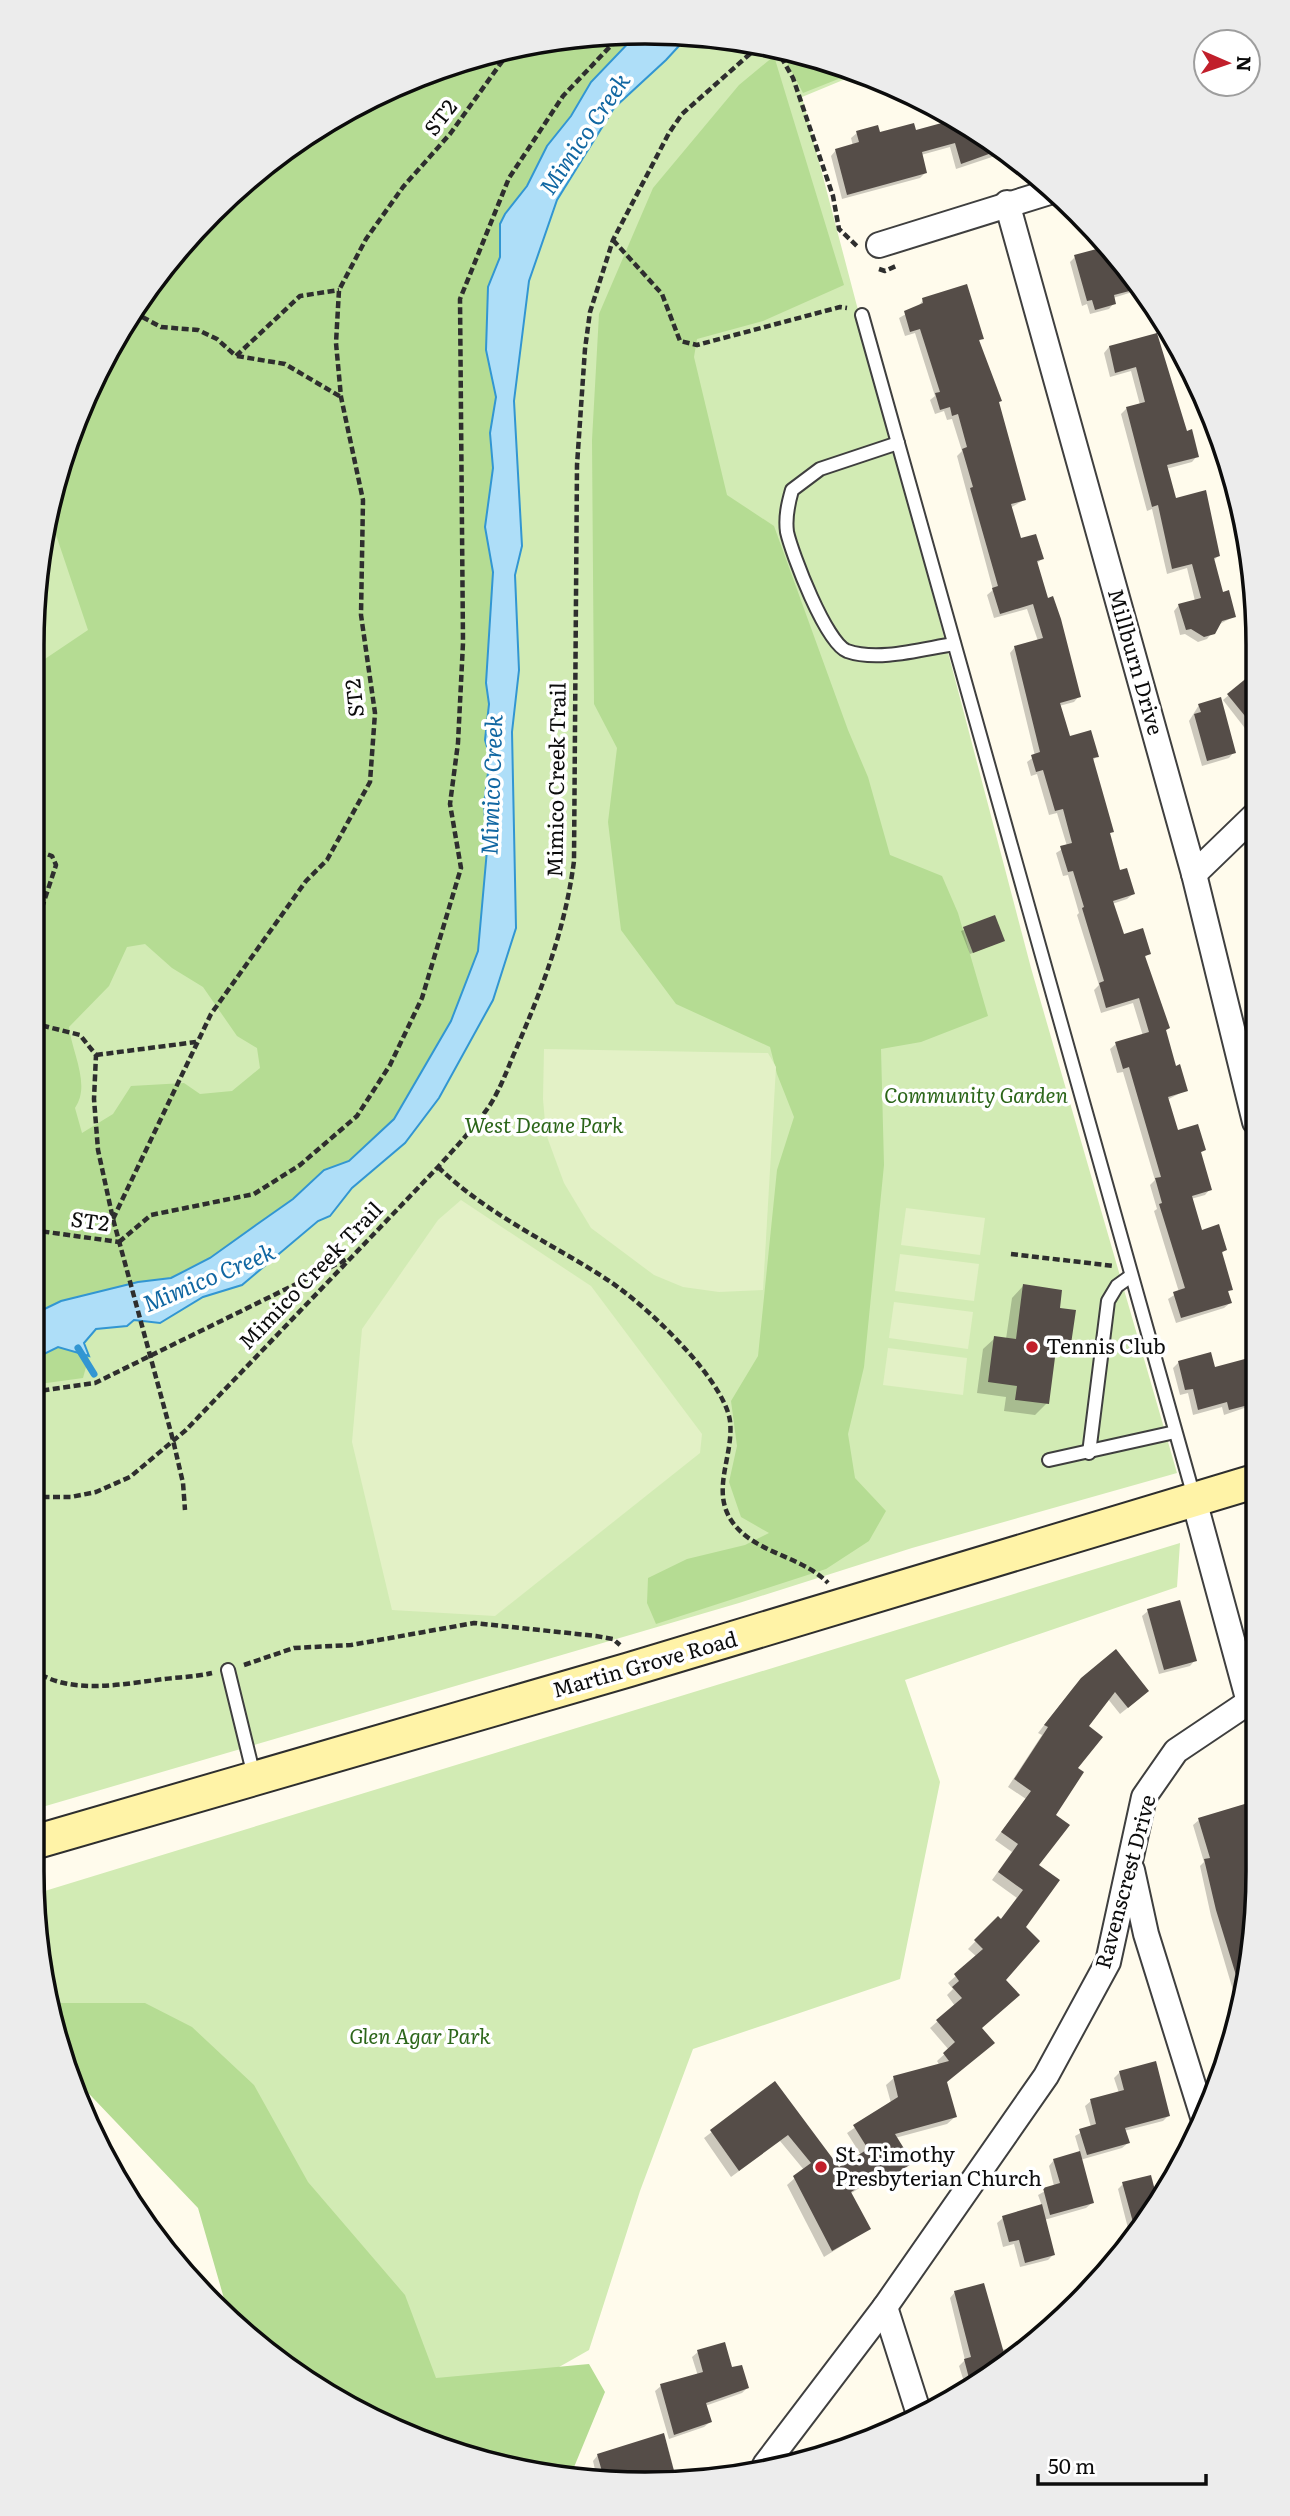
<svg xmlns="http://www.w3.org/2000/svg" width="1290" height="2516" viewBox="0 0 1290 2516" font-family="Literata,serif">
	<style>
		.green { fill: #d2ebb4 }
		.forest { fill: #b5dc93; fill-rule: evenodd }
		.pitch { fill: #e3f1c6 }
		.water { fill: #aedef8; stroke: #3296d2; stroke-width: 2 }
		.shadow { fill: #0003 }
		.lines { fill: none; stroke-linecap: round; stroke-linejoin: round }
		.stream { stroke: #3296d2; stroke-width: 7 }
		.building { fill: #554d48 }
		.service-casing { stroke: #3f3f3f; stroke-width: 16 }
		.minor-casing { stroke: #3f3f3f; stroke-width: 28 }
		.secondary-casing { stroke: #2e2e2e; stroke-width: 37 }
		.path { stroke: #2e2e2e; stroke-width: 4.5; stroke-dasharray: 7 3.5; stroke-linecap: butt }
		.service { stroke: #fff; stroke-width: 12 }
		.minor { stroke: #fff; stroke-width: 24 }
		.secondary { stroke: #fff3a7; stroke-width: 33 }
		.poi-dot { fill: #c11f2b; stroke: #fff; stroke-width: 2.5 }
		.labels { text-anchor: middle; stroke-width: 7; stroke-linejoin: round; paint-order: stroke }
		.street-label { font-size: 21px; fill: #0c0c0c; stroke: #fff }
		.park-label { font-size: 21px; font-style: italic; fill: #2c661a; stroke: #fff }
		.poi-label { font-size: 21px; fill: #0c0c0c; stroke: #fff; text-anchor: start }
		.water-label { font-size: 23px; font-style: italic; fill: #1167a2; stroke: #fff }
		.rim { fill: none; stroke: #0c0c0c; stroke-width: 3.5 }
	</style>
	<rect width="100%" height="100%" fill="#fffbec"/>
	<!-- green -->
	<g class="green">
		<path d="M686,33L804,53L860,73L802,97L1031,968L1177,1473L912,1548L739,1603L32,1810L33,605C39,566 42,523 53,485C124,244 316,76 564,37C603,31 646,34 686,33Z"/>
		<path d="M1180,1543L1177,1587L905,1680L940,1782L900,1979L693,2049L640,2191L589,2350L432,2439L304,2381L178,2119L64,2069L35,1894Z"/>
	</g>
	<!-- forest -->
	<g class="forest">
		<path d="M637,34L591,82L571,116L547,146L527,186L500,224V257L488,287L489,365L494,374L496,397L488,548L493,572L486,683L489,704L486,746L490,757L484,804L487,850L481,929L478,951L458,1006L435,1052L394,1119L365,1149L349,1161L324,1170L293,1199L210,1258L171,1278L138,1282L61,1301L32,1315L33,667L88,630L48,511L52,487L95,373L159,271L241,183L339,113L448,64L565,37ZM145,944L172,968L203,987L237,1036L257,1048L260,1068L232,1091L200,1094L184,1083L131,1086L113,1114L82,1133L75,1108C91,1085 72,1053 69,1027L109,986L127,947Z"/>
		<path d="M780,49L804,53L856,72L803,93Z"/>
		<path d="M774,56L844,285L763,321L697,339L694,357L727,495L774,526L848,730L868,777L890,855L942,876L958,913L988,1016L921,1042L881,1049L884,1165L864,1367L848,1434L855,1478L886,1511L869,1541L826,1569L656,1624L647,1603L648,1578L687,1559L745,1545L769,1533L741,1517L729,1482L737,1446L731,1401L758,1356L777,1170L794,1117L777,1074L770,1047L676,1004L621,930L608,822L617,748L594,704L592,440L599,314L653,188L739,85Z"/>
		<path d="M57,1347L89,1356L83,1378L32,1385V1360Z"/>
		<path d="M53,2003H145L192,2027L254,2085L308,2182L405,2295L436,2378L589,2364L605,2392L572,2472L487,2464L304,2381L227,2309L198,2208L73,2077H69L64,2069Z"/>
	</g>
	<!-- pitch -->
	<g class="pitch">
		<path d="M544,1049L768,1053L776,1067L763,1290L719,1292L683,1287L654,1275L591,1228L564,1183L546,1134L543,1099Z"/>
		<path d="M461,1200L591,1286L702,1434L700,1453L495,1616L392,1610L352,1442L362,1329L438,1220Z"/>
		<path d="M906,1208L985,1218L980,1255L901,1245Z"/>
		<path d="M900,1254L979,1264L974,1301L895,1291Z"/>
		<path d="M894,1302L973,1312L968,1349L889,1338Z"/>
		<path d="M888,1348L967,1358L963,1395L883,1385Z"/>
	</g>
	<!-- water -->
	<path class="water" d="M637,34H690L666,60L614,108L557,200L529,281L514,401L522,546L515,575L519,670L512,732L516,928L493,1000L439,1098L405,1143L352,1188L330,1216L318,1221L242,1285L203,1297L160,1323L134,1320L127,1326L96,1329L84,1343L89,1356L58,1347L32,1360V1315L61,1301L138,1282L171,1278L210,1258L256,1225L293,1199L324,1170L349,1161L394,1119L451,1021L478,951L487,850L484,804L490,757L485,740L489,704L486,683L493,572L485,527L493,468L490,433L496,397L486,350L488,287L500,257V224L505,214L527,186L547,146L571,116L591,82Z"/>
	<!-- shadow -->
	<g class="shadow">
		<path d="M948,116L1004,153L956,169L950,147L921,155L925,173L920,178L842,199L831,156L836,150L853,146L851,138L857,133L914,132L944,124Z"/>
		<path d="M1108,247L1132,272L1142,289L1113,298L1114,303L1109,309L1090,314L1087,304L1082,306L1070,262L1075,257Z"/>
		<path d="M923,300L982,338L978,342L1024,500L1010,508L1020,541L1042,559L1036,564L1079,696L1074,702L1059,706L1069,738L1097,756L1092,761L1112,831L1108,835L1119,872L1133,894L1127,899L1112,904L1123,936L1149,953L1144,958L1168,1028L1165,1031L1175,1068L1186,1090L1167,1100L1177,1132L1204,1150L1200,1153L1210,1189L1205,1195L1191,1199L1200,1232L1225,1250L1221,1254L1231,1289L1227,1293L1230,1303L1224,1308L1176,1323L1168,1299L1179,1292L1154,1211L1157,1209L1150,1185L1155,1180L1123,1072L1117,1073L1110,1049L1116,1044L1143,1036L1133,1003L1101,1013L1094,990L1099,985L1077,915L1079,913L1068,875L1063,876L1056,853L1067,846L1057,813L1049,815L1037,774L1031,776L1027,762L1035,756L1010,653L1015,647L1038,641L1027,609L994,618L987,595L993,590L957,456L962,451L952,419L947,420L944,411L935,414L930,400L935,396L915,333L905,336L899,318L918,307Z"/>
		<path d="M1156,335L1186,433L1197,456L1192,462L1166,469L1174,500L1218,556L1213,561L1221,594L1235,616L1218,625L1207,639L1198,642L1185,634L1180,635L1174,611L1179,605L1195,601L1187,568L1167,574L1152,509L1147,511L1121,414L1127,408L1140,405L1131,371L1110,377L1104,353L1109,347Z"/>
		<path d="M1254,674V734L1251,736L1223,700Z"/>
		<path d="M1199,705L1234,752L1229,758L1202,766L1189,721Z"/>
		<path d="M994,918L1003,941L970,954L961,931Z"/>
		<path d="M1023,1286L1058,1309L1070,1343L1058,1355H1054L1047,1403L1035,1415L1004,1411L1006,1397L977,1393L983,1349L995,1338L1006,1339L1012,1298Z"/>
		<path d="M1179,1362L1256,1389V1404L1224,1415L1222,1407L1193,1415L1188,1393L1180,1395L1173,1368Z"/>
		<path d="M1148,1611L1195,1660L1190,1666L1159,1674L1142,1616Z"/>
		<path d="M1116,1652L1140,1698L1120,1714L1108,1699L1087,1726L1075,1769L1054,1815L1037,1866L1024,1927L1004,1980L980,2028L945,2082L955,2117L947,2124L895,2138L911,2163L879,2185L875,2178L850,2194L869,2229L824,2257L787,2185L804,2170L780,2141L731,2177L704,2138L775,2083L839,2169L861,2155L847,2133L891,2103L886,2085L894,2078L940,2066L937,2061L949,2050L930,2028L955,2006L947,1995L953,1989L948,1983L977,1957L968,1949L998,1918L1000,1920L1017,1898L992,1880L1012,1852L995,1840L1026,1799L1008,1787L1042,1735L1038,1733L1074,1687Z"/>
		<path d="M1257,1808V1911L1240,2014L1211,1916L1200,1866L1204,1862L1193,1825L1199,1820Z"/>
		<path d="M1120,2072L1168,2116L1163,2121L1124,2131L1128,2143L1122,2148L1080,2160L1092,2203L1086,2208L1044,2220L1053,2255L1048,2260L1020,2267L1014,2244L1003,2247L997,2223L1003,2218L1042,2206L1038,2195L1054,2186L1049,2166L1054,2160L1080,2153L1075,2136L1091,2127L1085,2106L1091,2101L1119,2093L1114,2078Z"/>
		<path d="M1123,2184L1154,2193L1166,2190L1127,2250L1125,2242L1130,2236L1118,2189Z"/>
		<path d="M955,2292L1001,2350L1014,2347L1015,2353L965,2385L959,2366L965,2360L950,2298Z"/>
		<path d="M698,2352L747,2388L742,2393L705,2406L710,2422L704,2427L669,2439L655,2391L661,2386L698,2376L692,2357Z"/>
		<path d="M598,2455L674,2479L671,2482L596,2474L593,2461Z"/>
	</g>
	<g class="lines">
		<!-- stream -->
		<path class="stream" d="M78,1348L94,1374"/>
	</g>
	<!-- building -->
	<g class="building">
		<path d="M948,116L1000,150L961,164L955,143L922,152L927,173L847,195L835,149L859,142L856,131L878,125L880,132L914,123L916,130L949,121Z"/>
		<path d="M1108,246L1132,272L1141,288L1114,295L1116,304L1095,310L1092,300L1087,301L1074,255Z"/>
		<path d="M967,284L984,339L979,340L1002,401L999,402L1026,500L1011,504L1021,538L1036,534L1044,559L1037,561L1048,598L1053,596L1061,619L1081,697L1060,703L1070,736L1091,730L1099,757L1093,758L1114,832L1110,833L1120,870L1127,868L1135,894L1113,901L1124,934L1143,928L1151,954L1145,956L1170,1028L1166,1030L1176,1066L1180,1064L1188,1091L1168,1097L1178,1130L1198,1124L1206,1150L1201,1152L1212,1190L1192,1196L1202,1230L1219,1224L1227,1250L1222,1252L1233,1290L1228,1291L1232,1303L1181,1318L1173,1292L1185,1288L1159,1204L1162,1203L1155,1178L1161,1177L1129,1067L1123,1069L1115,1042L1149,1032L1139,998L1106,1008L1099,983L1104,981L1082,908L1084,907L1073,871L1068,872L1060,846L1072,843L1063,809L1055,811L1043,770L1036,772L1031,755L1040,752L1014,646L1043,638L1033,604L1000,614L992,588L998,586L970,488L973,487L962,449L967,447L958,414L952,416L950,407L940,410L935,393L940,392L920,329L910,332L904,311L923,303L922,298Z"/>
		<path d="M1157,333L1187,431L1192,429L1199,457L1167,465L1176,498L1206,490L1220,556L1214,558L1223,592L1229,590L1236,617L1222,621L1215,634L1204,637L1191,629L1186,630L1178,604L1201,598L1192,564L1172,569L1158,505L1152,507L1126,407L1145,402L1136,367L1115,373L1109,346Z"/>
		<path d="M1254,672V727L1227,694Z"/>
		<path d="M1221,697L1236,753L1207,761L1194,714L1201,712L1198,704Z"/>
		<path d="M995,915L1005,941L973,953L963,927Z"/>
		<path d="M1023,1284L1062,1290L1060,1308L1076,1310L1071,1344L1057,1342L1049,1404L1015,1400L1017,1386L988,1382L994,1336L1016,1339Z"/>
		<path d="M1211,1352L1215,1367L1256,1356V1403L1229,1410L1227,1402L1198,1410L1193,1389L1185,1390L1178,1361Z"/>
		<path d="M1180,1600L1197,1661L1164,1670L1147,1609Z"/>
		<path d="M1116,1649L1149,1691L1128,1708L1115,1692L1089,1726L1103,1737L1078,1768L1084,1772L1056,1815L1070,1825L1039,1865L1060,1880L1026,1927L1040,1941L1006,1980L1020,1995L982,2028L995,2043L947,2082L957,2117L895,2134L913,2163L887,2179L883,2172L851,2192L871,2229L832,2251L793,2176L811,2163L788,2135L739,2171L710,2130L775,2081L839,2167L868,2149L853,2125L898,2097L893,2076L949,2061L943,2053L955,2042L936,2020L962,1998L952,1987L959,1981L954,1974L983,1949L974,1940L998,1916L1001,1919L1023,1890L998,1872L1018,1844L1001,1832L1031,1791L1014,1779L1048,1727L1044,1725L1081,1678Z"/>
		<path d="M1248,1803L1250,1809L1257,1806V1911L1243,1998L1216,1910L1204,1859L1210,1858L1198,1818Z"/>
		<path d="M1156,2061L1170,2116L1125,2128L1130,2143L1087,2155L1079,2129L1096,2124L1090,2099L1124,2090L1119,2071Z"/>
		<path d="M1080,2151L1094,2203L1050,2215L1043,2188L1060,2183L1053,2159Z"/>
		<path d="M1151,2175L1158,2202L1137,2237L1122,2182Z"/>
		<path d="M1042,2204L1055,2255L1025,2263L1019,2240L1009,2242L1002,2216Z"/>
		<path d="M984,2283L1006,2360L970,2382L964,2359L971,2357L954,2291Z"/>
		<path d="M725,2342L732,2367L742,2365L749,2388L706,2403L712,2422L674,2435L660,2384L703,2372L697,2350Z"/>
		<path d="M664,2433L677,2482L603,2475L597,2454Z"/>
	</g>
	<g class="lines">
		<defs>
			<g id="service">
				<path d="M862,315L1194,1497"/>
				<path d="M898,443L820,469L792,490C788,504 785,517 787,532C792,554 826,643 847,651C878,662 922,649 954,644"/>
				<path d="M1089,1453L1108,1301L1117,1286L1131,1276"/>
				<path d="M1049,1460L1175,1432"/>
				<path d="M228,1670L254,1776"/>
			</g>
			<g id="minor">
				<path d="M1007,203L1194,874L1255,1122"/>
				<path d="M879,245L1056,190"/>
				<path d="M1194,874L1254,816"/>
				<path d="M1194,1500L1249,1702"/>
				<path d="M1132,1870L1146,1934L1204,2120"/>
				<path d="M885,2307L919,2414"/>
				<path d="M765,2465L885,2307L1046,2076L1108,1962L1144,1797L1176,1751L1249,1702L1257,1700"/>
			</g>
			<path id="secondary" d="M32,1843L628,1670L1256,1481"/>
		</defs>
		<!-- service casing -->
		<use href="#service" class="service-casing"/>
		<!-- minor casing -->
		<use href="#minor" class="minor-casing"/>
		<!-- secondary casing -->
		<use href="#secondary" class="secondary-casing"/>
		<!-- path -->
		<g class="path">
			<path d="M776,48L793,78L833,196L839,229L858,247"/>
			<path d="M613,240L662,294L680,341L697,345L840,307L847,308"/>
			<path d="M879,269L885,271L896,266"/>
			<path d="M133,312L161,327L198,330L217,339L236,356L300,296L339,290"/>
			<path d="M237,356L285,364L341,397"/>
			<path d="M32,938L56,865L52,856L33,849"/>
			<path d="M32,1023L80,1035L96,1055L94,1099L98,1150L113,1219L173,1440L183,1483L185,1510"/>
			<path d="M96,1055L196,1042"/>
			<path d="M438,1167C485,1212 542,1239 597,1273C631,1294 663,1324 689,1353C704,1370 727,1399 730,1421C734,1455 711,1489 731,1520C752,1553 801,1555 828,1583"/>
			<path d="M113,1219L211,1014L306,881L327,860L370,782L375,713L361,615L363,500L341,397L336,343L339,290L366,239L403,187L450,134L511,49"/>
			<path d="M32,1230L119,1242"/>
			<path d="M119,1242L151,1215L254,1194L300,1165L357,1116L390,1065L422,998L461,868L450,804L458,743L463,643L460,299L509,178L563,96L621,35"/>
			<path d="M1011,1254L1114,1266"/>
			<path d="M32,1392L95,1383L347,1259"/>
			<path d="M32,1497H71L96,1492L130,1477L186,1430L438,1167C456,1147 475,1127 490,1105C500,1089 506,1073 513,1056C541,992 565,931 574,861L577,465L585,349L590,312L613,240L669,133L682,114L760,45"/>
			<path d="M244,1665L294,1648L351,1645L474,1623L596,1636L613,1639L620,1645"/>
			<path d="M32,1669C69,1696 121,1684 164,1679C180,1677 195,1677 212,1673"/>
		</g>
		<!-- service -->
		<use href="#service" class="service"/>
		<!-- minor -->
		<use href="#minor" class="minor"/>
		<!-- secondary -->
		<use href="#secondary" class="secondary"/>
	</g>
	<!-- markers -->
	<g class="poi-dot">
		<circle cx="1032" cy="1347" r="7"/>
		<circle cx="821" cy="2167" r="7"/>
	</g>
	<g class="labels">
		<!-- street labels -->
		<g class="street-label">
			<text transform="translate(441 118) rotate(-52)" y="7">ST2</text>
			<text transform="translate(1135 662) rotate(74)" y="7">Millburn Drive</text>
			<text transform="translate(355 698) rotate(-96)" y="7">ST2</text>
			<text transform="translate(557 780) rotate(-89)" y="7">Mimico Creek Trail</text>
			<text transform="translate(90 1222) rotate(8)" y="7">ST2</text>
			<text transform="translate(311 1276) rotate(-46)" y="7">Mimico Creek Trail</text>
			<text transform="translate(645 1665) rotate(-16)" y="7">Martin Grove Road</text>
			<text transform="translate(1126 1882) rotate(-75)" y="7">Ravenscrest Drive</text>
		</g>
		<!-- park labels -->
		<g class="park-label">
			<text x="976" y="1103">Community Garden</text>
			<text x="544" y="1133">West Deane Park</text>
			<text x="420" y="2044">Glen Agar Park</text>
		</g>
		<!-- poi labels -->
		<g class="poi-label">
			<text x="1046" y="1354">Tennis Club</text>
			<text x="835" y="2162">St. Timothy<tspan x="835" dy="24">Presbyterian Church</tspan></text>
		</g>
		<!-- water labels -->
		<g class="water-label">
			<text transform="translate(585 134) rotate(-56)" y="8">Mimico Creek</text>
			<text transform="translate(492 785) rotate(-88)" y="8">Mimico Creek</text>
			<text transform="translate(209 1278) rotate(-23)" y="8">Mimico Creek</text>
		</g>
	</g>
	<!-- crop -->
	<path d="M0 0H1290V2516H0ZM645 44H645A601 601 0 0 1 1246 645V1871A601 601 0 0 1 645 2472H645A601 601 0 0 1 44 1871V645A601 601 0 0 1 645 44Z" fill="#ececec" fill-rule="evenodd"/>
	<path class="rim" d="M645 44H645A601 601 0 0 1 1246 645V1871A601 601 0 0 1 645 2472H645A601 601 0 0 1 44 1871V645A601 601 0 0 1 645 44Z"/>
	<!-- north arrow -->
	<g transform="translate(1227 63) rotate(92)"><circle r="33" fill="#ffffff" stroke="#9e9e9e" stroke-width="2"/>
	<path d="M0-5L12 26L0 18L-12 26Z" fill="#c11f2b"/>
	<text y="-10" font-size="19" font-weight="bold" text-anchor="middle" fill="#0c0c0c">N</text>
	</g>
	<!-- scale -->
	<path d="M1038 2474v10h168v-10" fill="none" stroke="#0c0c0c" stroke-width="3.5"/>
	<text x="1048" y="2474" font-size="21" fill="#0c0c0c" stroke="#ffffff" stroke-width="5" paint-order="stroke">50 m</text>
</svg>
